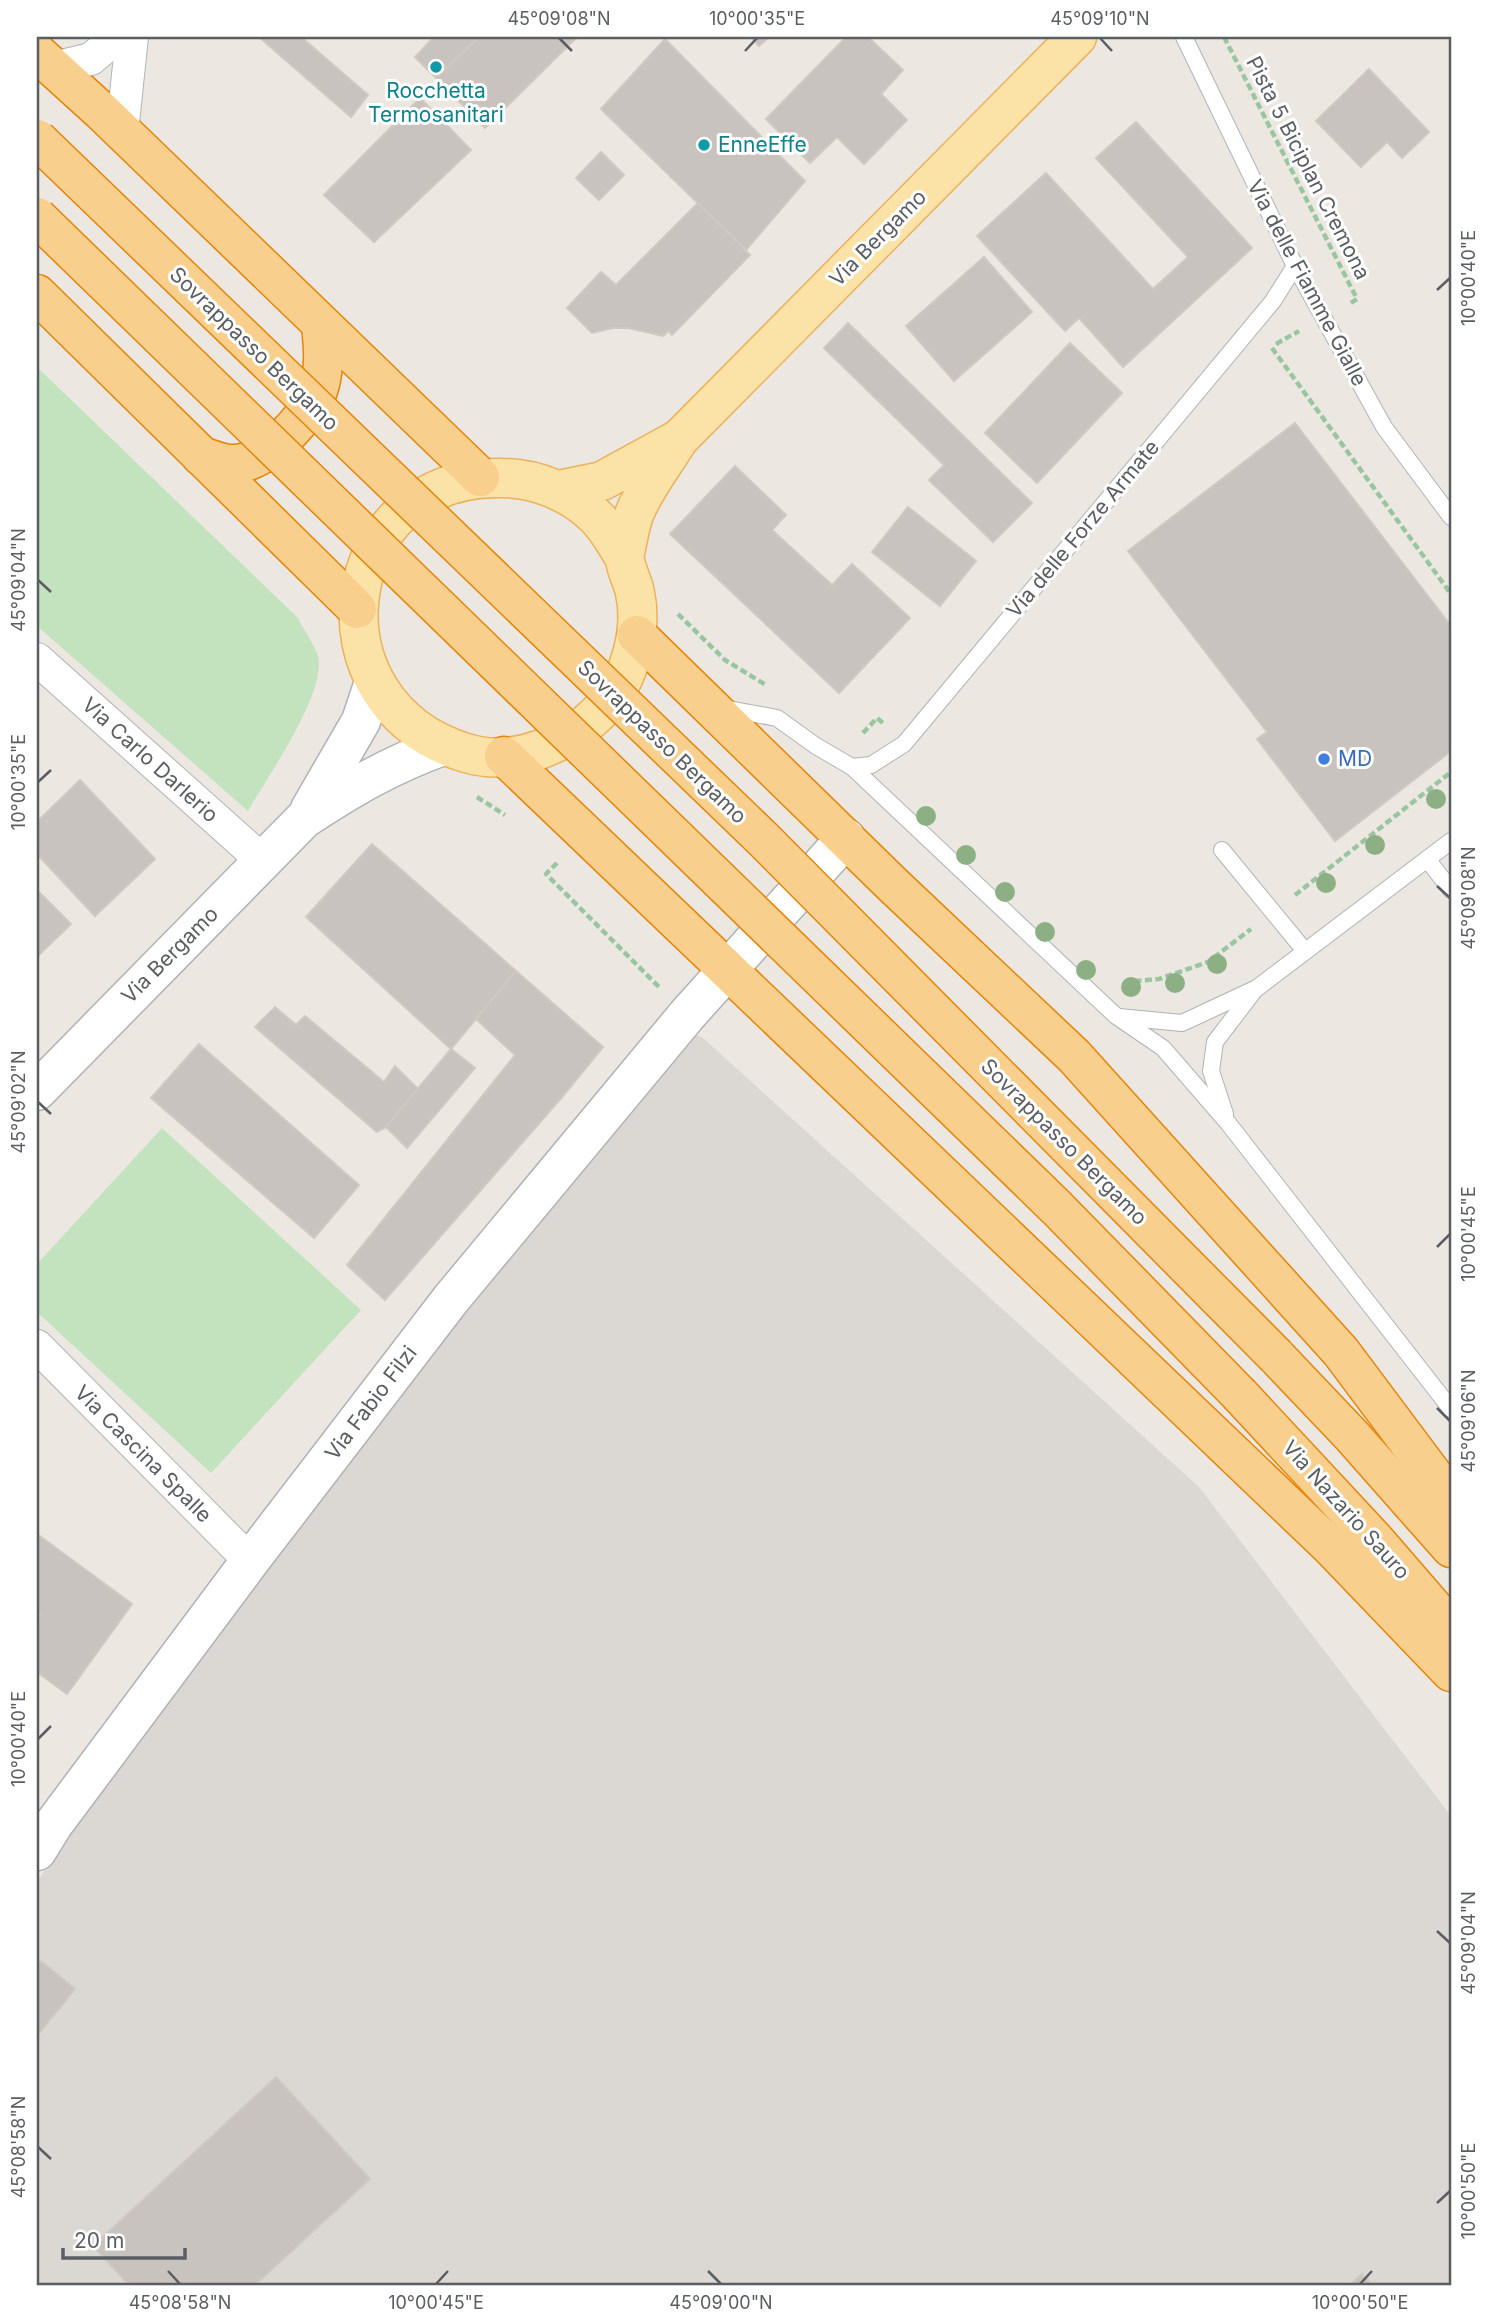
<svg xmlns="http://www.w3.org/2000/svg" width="1488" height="2322" viewBox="0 0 1488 2322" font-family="Inter,sans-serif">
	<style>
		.industrial { fill: #dbd8d4 }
		.green { fill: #c3e3be }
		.building { fill: #c8c3bf; stroke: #d1c9c0; stroke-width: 2 }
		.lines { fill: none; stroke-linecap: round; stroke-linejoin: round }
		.lane-casing { stroke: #afb3b7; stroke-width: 18 }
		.street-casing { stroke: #afb3b7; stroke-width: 34 }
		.secondary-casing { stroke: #aeb2b7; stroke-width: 41 }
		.primary-casing { stroke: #ebb15c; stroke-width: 41 }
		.highway-casing { stroke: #e48509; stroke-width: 41 }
		.path { stroke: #99c6a0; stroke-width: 4.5; stroke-dasharray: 7 3.5; stroke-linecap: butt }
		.lane { stroke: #fff; stroke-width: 16 }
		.street { stroke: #fff; stroke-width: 32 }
		.secondary { stroke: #fff; stroke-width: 38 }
		.primary { stroke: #fbe3a7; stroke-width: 38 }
		.highway { stroke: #f8cf8c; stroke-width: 38 }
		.highway-bridge-casing { stroke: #e48509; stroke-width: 41; stroke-linecap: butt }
		.highway-bridge { stroke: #f8cf8c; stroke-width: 38 }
		.tree { fill: #8cb084 }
		.ticks { fill: none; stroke: #5a5e62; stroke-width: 2.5 }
		.culture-dot { fill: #0f9aa8; stroke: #fff; stroke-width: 2.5 }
		.shop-dot { fill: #3f7fe0; stroke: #fff; stroke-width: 2.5 }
		.labels { text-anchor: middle; stroke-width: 6; stroke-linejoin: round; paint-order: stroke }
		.culture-label { font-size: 21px; fill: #0d838f; stroke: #fff }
		.street-label { font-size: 21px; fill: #5a5e62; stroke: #fff }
		.shop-label { font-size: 21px; fill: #366cbe; stroke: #fff; text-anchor: start }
		.neatline { fill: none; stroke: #5a5e62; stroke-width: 2.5 }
		.ticks-label { font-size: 18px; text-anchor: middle; fill: #5a5e62 }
	</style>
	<rect width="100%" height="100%" fill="#ece8e1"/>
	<!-- industrial -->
	<path class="industrial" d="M687,1031L703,1038L1199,1487L1451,1816V2285H37V1882L112,1771L457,1320Z"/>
	<!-- green -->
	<g class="green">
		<path d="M37,367L298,618C303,629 319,651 319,661C321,701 268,776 248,811L37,626Z"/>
		<path d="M162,1128L361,1310L211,1473L37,1312V1264Z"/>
	</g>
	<!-- building -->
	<g class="building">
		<path d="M259,37H301L368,95L351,117Z"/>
		<path d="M434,37H479L436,78L415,57Z"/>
		<path d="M479,37H577L485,128L436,78Z"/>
		<path d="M751,37H769L759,46Z"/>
		<path d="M846,37H868L903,70L881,94L907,120L864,164L837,137L810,163L766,119Z"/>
		<path d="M665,39L805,181L746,250L601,109Z"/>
		<path d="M1369,69L1429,132L1402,158L1387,142L1361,167L1316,121Z"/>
		<path d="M420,98L471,150L374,242L324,195Z"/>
		<path d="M1136,122L1252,248L1123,367L1079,318L1065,331L977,236L1046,173L1153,289L1188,257L1096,158Z"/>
		<path d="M601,152L624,175L599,200L576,178Z"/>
		<path d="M698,203L750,255L672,335L669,331L663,336L628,328H613L592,333L567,308L601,272L616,285Z"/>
		<path d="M984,257L1032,312L954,381L906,326Z"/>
		<path d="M848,323L1032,503L993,542L929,480L944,465L824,348Z"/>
		<path d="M1070,343L1122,393L1037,483L985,433Z"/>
		<path d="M1295,423L1451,626V751L1335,841L1257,739L1267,732L1128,551Z"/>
		<path d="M735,466L786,515L772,530L832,585L852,564L910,618L839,693L670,534Z"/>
		<path d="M908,507L976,561L940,606L872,552Z"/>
		<path d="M80,780L155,859L95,916L37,854V822Z"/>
		<path d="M372,844L516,971L451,1049L306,917Z"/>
		<path d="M37,890L71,924L37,957Z"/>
		<path d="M516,971L603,1047L563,1096L385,1300L347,1265L515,1055L476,1019Z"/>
		<path d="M275,1007L296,1025L305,1016L384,1082L395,1066L418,1089L386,1127L377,1132L255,1027Z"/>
		<path d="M199,1044L359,1185L314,1238L151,1098Z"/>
		<path d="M451,1049L475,1068L407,1148L386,1127Z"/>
		<path d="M37,1534L132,1604L67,1694L37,1672V1620L41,1615L37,1612Z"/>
		<path d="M41,1961L75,1989L37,2036V1966Z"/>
		<path d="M276,2077L370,2179L255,2285H129L93,2246Z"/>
		<path d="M1362,2274L1372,2285H1350Z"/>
	</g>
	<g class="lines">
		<defs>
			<g id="lane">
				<path d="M1184,37L1295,266L1384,427L1451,517"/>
				<path d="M723,708L777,718L816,746L852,767L1116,1016L1163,1048L1228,1123L1451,1409"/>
				<path d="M852,767L871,765L904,744L1273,301L1295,266"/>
				<path d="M1222,850L1305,951"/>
				<path d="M1427,859L1451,890"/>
				<path d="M1119,1017L1182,1023L1257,988L1451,841"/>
				<path d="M1225,1114L1211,1071L1215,1042L1254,991"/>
			</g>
			<g id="street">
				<path d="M53,68L91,59L117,37"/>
				<path d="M122,132L132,37"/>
				<path d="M37,659L263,861"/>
				<path d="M37,1346L250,1561"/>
			</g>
			<g id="secondary">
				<path d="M310,809L361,721L374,682"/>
				<path d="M37,1091L304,819C351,788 390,765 443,746"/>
				<path d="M37,1851L53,1825L250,1561L451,1299L687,1015L846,838"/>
			</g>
			<g id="primary">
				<path d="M558,490L602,481L677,440"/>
				<path d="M624,557C616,544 608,529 597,518C573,493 536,478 502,478C334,474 303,703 466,753C515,768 571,743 604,707C630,679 643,630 635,593C633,581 623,565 625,553C628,540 630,524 635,512C645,488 665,462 679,439L1077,37"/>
			</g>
			<g id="highway">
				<path d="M37,53L102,112L480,477"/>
				<path d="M37,294L357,609"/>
				<path d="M201,456C211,459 222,464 232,464C265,465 313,414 320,384C325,364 323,346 321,325"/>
				<path d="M637,635L893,885L1074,1056L1341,1352L1451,1499"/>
				<path d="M504,756L1332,1548L1451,1672"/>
				<path d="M1276,1356L1352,1436L1451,1548"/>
				<path d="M1240,1395L1374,1539L1451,1628"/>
			</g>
		</defs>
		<!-- lane casing -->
		<use href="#lane" class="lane-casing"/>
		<!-- street casing -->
		<use href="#street" class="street-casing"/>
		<!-- secondary casing -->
		<use href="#secondary" class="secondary-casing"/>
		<!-- primary casing -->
		<use href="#primary" class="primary-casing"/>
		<!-- highway casing -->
		<use href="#highway" class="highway-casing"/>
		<!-- path -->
		<g class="path">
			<path d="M1224,37L1357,299L1349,304"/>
			<path d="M1276,344L1299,331"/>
			<path d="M1272,348L1451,594"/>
			<path d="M678,614L725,660L766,685"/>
			<path d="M863,733L877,718L884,724"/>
			<path d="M477,797L505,815"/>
			<path d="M557,863L546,874L659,987"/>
			<path d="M1295,895L1451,772"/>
			<path d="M1124,982L1159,979L1208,962L1251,929"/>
		</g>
		<!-- lane -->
		<use href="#lane" class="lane"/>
		<!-- street -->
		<use href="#street" class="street"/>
		<!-- secondary -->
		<use href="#secondary" class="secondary"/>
		<!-- primary -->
		<use href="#primary" class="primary"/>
		<!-- highway -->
		<use href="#highway" class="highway"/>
		<defs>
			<g id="highway-bridge">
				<path d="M37,139L764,840L1276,1356"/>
				<path d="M37,217L1057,1208L1240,1395"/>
			</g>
		</defs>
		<!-- highway-bridge casing -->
		<use href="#highway-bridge" class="highway-bridge-casing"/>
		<!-- highway-bridge -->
		<use href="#highway-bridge" class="highway-bridge"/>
	</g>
	<!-- trees -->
	<g class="tree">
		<circle cx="1436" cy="799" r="10"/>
		<circle cx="926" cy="816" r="10"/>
		<circle cx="1375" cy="845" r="10"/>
		<circle cx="966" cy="855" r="10"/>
		<circle cx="1326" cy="883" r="10"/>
		<circle cx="1005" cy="892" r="10"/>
		<circle cx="1045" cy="932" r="10"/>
		<circle cx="1217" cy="964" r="10"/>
		<circle cx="1086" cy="970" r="10"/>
		<circle cx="1175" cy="983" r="10"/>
		<circle cx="1131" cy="987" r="10"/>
	</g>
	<!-- ticks -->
	<path class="ticks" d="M559,38L572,51M1100,38L1112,51M745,51L757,38M1437,290L1450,278M38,580L51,592M38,782L51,770M1437,886L1450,898M38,1102L51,1114M1437,1247L1450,1234M1437,1408L1450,1421M38,1739L51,1726M1437,1931L1450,1943M38,2147L51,2159M1437,2203L1450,2191M168,2271L180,2284M708,2271L721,2284M436,2284L448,2271M1360,2284L1372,2271"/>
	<!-- markers -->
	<g class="culture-dot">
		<circle cx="436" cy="67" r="7"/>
		<circle cx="704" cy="145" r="7"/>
	</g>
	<circle class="shop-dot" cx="1324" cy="759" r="7"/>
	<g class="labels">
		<!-- culture labels -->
		<g class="culture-label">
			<text x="436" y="98">Rocchetta<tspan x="436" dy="24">Termosanitari</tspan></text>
			<text x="718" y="152" text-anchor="start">EnneEffe</text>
		</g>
		<!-- street labels -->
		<g class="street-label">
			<text transform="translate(1308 168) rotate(63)" y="7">Pista 5 Biciplan Cremona</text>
			<text transform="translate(878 238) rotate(-45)" y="7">Via Bergamo</text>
			<text transform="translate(1307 283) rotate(62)" y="7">Via delle Fiamme Gialle</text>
			<text transform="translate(254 349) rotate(44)" y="7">Sovrappasso Bergamo</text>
			<text transform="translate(1083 529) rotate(-50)" y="7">Via delle Forze Armate</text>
			<text transform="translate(662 742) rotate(44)" y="7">Sovrappasso Bergamo</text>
			<text transform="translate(150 760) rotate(42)" y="7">Via Carlo Darlerio</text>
			<text transform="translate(170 955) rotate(-45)" y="7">Via Bergamo</text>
			<text transform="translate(1064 1142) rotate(45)" y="7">Sovrappasso Bergamo</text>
			<text transform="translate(371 1403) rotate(-53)" y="7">Via Fabio Filzi</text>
			<text transform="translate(143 1454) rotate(45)" y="7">Via Cascina Spalle</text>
			<text transform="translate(1346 1510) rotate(48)" y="7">Via Nazario Sauro</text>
		</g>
		<!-- shop labels -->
		<g class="shop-label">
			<text x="1338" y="766">MD</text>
		</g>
	</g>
	<!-- border -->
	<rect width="1488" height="2322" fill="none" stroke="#ffffff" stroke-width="77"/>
	<!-- scale -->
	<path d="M63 2248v10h122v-10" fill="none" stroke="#5a5e62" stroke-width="3.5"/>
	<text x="74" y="2248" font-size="21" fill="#5a5e62" stroke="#ffffff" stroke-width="5" paint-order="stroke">20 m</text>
	<rect x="38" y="38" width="1412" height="2246" class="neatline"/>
	<g class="ticks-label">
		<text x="559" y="25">45°09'08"N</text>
		<text x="757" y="25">10°00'35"E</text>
		<text x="1100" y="25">45°09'10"N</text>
		<text transform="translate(1469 278) rotate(-90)" y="6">10°00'40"E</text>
		<text transform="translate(19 580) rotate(-90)" y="6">45°09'04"N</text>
		<text transform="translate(19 782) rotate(-90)" y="6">10°00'35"E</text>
		<text transform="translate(1469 898) rotate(-90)" y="6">45°09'08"N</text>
		<text transform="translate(19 1102) rotate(-90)" y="6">45°09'02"N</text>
		<text transform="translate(1469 1234) rotate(-90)" y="6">10°00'45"E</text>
		<text transform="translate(1469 1421) rotate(-90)" y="6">45°09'06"N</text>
		<text transform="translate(19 1739) rotate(-90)" y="6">10°00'40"E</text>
		<text transform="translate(1469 1943) rotate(-90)" y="6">45°09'04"N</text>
		<text transform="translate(19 2147) rotate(-90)" y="6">45°08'58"N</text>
		<text transform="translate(1469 2191) rotate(-90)" y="6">10°00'50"E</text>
		<text x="180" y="2309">45°08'58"N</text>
		<text x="436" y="2309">10°00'45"E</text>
		<text x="721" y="2309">45°09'00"N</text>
		<text x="1360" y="2309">10°00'50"E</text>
	</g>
</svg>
